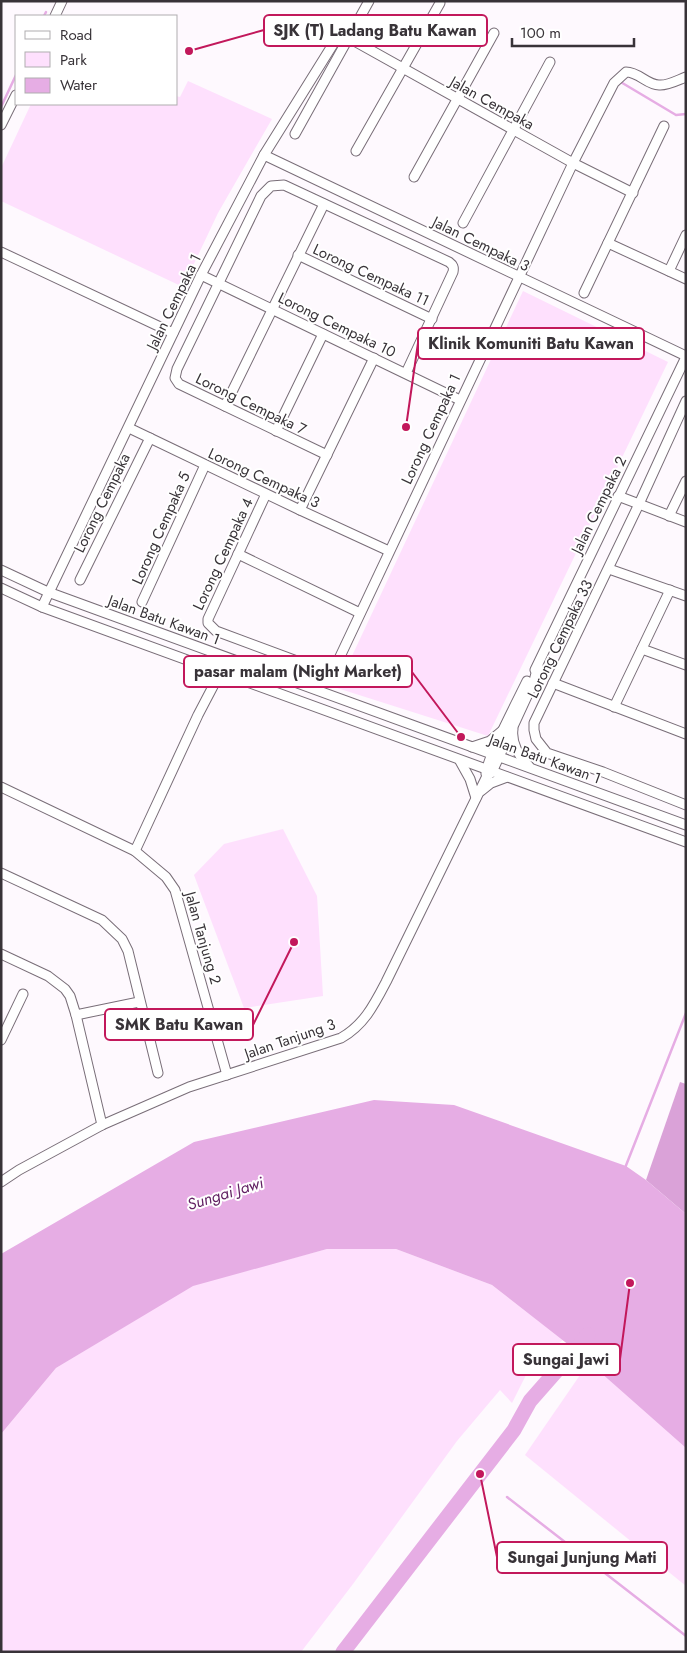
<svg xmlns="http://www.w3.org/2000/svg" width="687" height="1653" viewBox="0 0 687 1653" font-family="Jost,sans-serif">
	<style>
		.green { fill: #fee0fd }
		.forest { fill: #daa2d8 }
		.water { fill: #e6ade4 }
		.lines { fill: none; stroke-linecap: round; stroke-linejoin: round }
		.stream { stroke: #e6ade4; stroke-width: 2.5 }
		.river { stroke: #e6ade4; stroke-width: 15 }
		.minor-casing { stroke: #796e78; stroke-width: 11 }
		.minor { stroke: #fff; stroke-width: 9 }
		.labels { text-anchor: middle; stroke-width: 4; stroke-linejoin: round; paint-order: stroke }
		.street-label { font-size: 15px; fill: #383338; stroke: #fff }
		.water-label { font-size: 16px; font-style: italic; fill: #622163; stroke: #fff }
		.leader { fill: none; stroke: #c2185b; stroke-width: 2 }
		.callout-dot { fill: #c2185b; stroke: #fff; stroke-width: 2 }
		.callout { fill: #fff; stroke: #c2185b; stroke-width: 2 }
		.callout-label { font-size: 16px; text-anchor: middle; font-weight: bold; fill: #383338 }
	</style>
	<rect width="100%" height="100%" fill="#fef9fe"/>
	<!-- green -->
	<g class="green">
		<path d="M188,81L272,119L218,213L183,287L1,201V168L31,104H176V96L180,97Z"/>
		<path d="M523,291L668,362L488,736L337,688Z"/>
		<path d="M283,829L317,896L323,996L244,1008L194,875L224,844Z"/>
		<path d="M327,1249H396L492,1285L563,1340L531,1365L512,1403L500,1390L457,1441L353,1584L301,1652H1V1434L56,1368L193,1285Z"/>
		<path d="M589,1362L686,1448V1586L525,1455Z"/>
	</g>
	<!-- forest -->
	<path class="forest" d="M680,1082L686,1084V1214L646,1180Z"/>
	<!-- water -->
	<path class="water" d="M374,1100L454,1105L626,1166L646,1180L686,1214V1448L574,1349L492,1285L396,1249H327L193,1286L56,1368L1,1434V1254L194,1142Z"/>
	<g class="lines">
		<!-- stream -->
		<g class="stream">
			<path d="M44,16L46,12"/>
			<path d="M619,81L676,115L686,114"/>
			<path d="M1,107L16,75"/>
			<path d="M625,1168L686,1013"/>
			<path d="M507,1497L686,1636"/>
		</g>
		<!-- river -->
		<path class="river" d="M343,1652L514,1430L530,1401L588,1335"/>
		<defs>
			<g id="minor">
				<path d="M55,16L62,1"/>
				<path d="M1,125L16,95"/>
				<path d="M295,134L369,1"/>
				<path d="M356,151L440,3"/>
				<path d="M264,155L686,356"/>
				<path d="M414,177L494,33"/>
				<path d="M463,223L550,62"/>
				<path d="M608,243L686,279"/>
				<path d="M1,252L173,333"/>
				<path d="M298,255L432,319"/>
				<path d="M669,271L686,235"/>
				<path d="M201,275L460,400"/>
				<path d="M584,293L664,126"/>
				<path d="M686,401L639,504L534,723V730L536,739L547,753L603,772L686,805"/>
				<path d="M225,406L324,204"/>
				<path d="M129,428L300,510L389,551"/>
				<path d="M276,431L323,334"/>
				<path d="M327,455L179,384L175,378L177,369L261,196L271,186L284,185L449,262C453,265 454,267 453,272L406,373"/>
				<path d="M266,494L208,619V623L216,631L321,670H331L337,663L573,163L614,83L626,72C639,72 647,85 659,85C667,86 678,80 686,77"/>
				<path d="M618,496L686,522"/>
				<path d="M300,510L374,358"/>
				<path d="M669,516L686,481"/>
				<path d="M238,554L360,613"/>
				<path d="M609,569L686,596"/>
				<path d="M1,570L48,592L686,825"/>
				<path d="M80,580L150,438"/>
				<path d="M1,588L42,607L686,842"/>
				<path d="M142,602L205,465"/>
				<path d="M42,607L201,275L264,155L340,33L573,163L633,193"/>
				<path d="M642,649L686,665"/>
				<path d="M535,670L686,357"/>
				<path d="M553,683L686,734"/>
				<path d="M614,707L670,590"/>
				<path d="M513,729C511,743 519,757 529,766"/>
				<path d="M472,747L490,741L502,731"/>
				<path d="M460,761L470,779L476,798"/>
				<path d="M486,774C485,762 520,696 527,681"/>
				<path d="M1,787L135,851L166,877L175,890L227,1075"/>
				<path d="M481,791L491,783L507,777"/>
				<path d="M135,851L198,715L220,673"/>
				<path d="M1,873L102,920L122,939L128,951L158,1073"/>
				<path d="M1,954L48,976L65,989L70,996L76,1015L102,1125"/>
				<path d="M76,1015L139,1002"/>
				<path d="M1,1040L23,994"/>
				<path d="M1,1182L19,1170L102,1125L189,1087L341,1038C364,1025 374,1005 386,982L487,776L492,772L534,681L538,666"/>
			</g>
		</defs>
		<!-- minor casing -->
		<use href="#minor" class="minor-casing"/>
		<!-- minor -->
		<use href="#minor" class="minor"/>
	</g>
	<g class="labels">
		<!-- street labels -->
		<g class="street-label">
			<text transform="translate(492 103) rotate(29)" y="5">Jalan Cempaka</text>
			<text transform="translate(481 244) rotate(26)" y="5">Jalan Cempaka 3</text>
			<text transform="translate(371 275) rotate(25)" y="5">Lorong Cempaka 11</text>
			<text transform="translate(174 302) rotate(-64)" y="5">Jalan Cempaka 1</text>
			<text transform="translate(337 325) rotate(26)" y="5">Lorong Cempaka 10</text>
			<text transform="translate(251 404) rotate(26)" y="5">Lorong Cempaka 7</text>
			<text transform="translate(431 429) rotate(-65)" y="5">Lorong Cempaka 1</text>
			<text transform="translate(264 478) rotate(25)" y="5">Lorong Cempaka 3</text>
			<text transform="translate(102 503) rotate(-64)" y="5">Lorong Cempaka</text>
			<text transform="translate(599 505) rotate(-64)" y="5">Jalan Cempaka 2</text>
			<text transform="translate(161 528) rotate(-66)" y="5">Lorong Cempaka 5</text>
			<text transform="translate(223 554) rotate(-65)" y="5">Lorong Cempaka 4</text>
			<text transform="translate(164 620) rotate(20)" y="5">Jalan Batu Kawan 1</text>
			<text transform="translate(560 639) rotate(-64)" y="5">Lorong Cempaka 33</text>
			<text transform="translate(545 759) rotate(20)" y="5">Jalan Batu Kawan 1</text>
			<text transform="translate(203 938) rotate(74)" y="5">Jalan Tanjung 2</text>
			<text transform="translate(290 1039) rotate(-19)" y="5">Jalan Tanjung 3</text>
		</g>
		<!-- water labels -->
		<g class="water-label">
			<text transform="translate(225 1193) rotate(-17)" y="6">Sungai Jawi</text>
		</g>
	</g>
	<!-- callouts -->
	<path class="leader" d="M189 51L264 30M406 427L418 343M461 737L412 672M294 942L253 1025M630 1283L620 1359M480 1474L497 1557"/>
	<g class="callout-dot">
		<circle cx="189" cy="51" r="5"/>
		<circle cx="406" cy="427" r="5"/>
		<circle cx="461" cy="737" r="5"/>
		<circle cx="294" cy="942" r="5"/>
		<circle cx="630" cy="1283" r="5"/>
		<circle cx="480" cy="1474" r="5"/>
	</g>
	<g class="callout">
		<rect x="264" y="15" width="223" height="31" rx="5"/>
		<rect x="418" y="328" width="226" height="31" rx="5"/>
		<rect x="184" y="656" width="228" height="31" rx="5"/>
		<rect x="105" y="1009" width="148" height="31" rx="5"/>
		<rect x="513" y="1344" width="107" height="31" rx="5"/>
		<rect x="497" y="1542" width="170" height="31" rx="5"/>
	</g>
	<g class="callout-label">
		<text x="375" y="36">SJK (T) Ladang Batu Kawan</text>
		<text x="531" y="349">Klinik Komuniti Batu Kawan</text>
		<text x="298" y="677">pasar malam (Night Market)</text>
		<text x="179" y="1030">SMK Batu Kawan</text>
		<text x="566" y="1365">Sungai Jawi</text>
		<text x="582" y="1563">Sungai Junjung Mati</text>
	</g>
	<!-- border -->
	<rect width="687" height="1653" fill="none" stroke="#383338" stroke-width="5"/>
	<!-- legend -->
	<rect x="15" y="15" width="162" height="90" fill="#ffffff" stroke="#afadaf"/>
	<rect x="25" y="31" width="25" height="8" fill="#ffffff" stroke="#afadaf"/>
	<text x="60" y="40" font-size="15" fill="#383338">Road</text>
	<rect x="25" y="52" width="25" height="15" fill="#fee0fd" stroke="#afadaf"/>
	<text x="60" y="65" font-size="15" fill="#383338">Park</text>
	<rect x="25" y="78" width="25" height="15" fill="#e6ade4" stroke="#afadaf"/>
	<text x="60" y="90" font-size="15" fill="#383338">Water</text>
	<!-- scale -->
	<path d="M512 38v8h122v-8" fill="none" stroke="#383338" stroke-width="2.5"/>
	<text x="520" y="38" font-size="15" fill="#383338" stroke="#ffffff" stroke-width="4" paint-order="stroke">100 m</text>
</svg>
